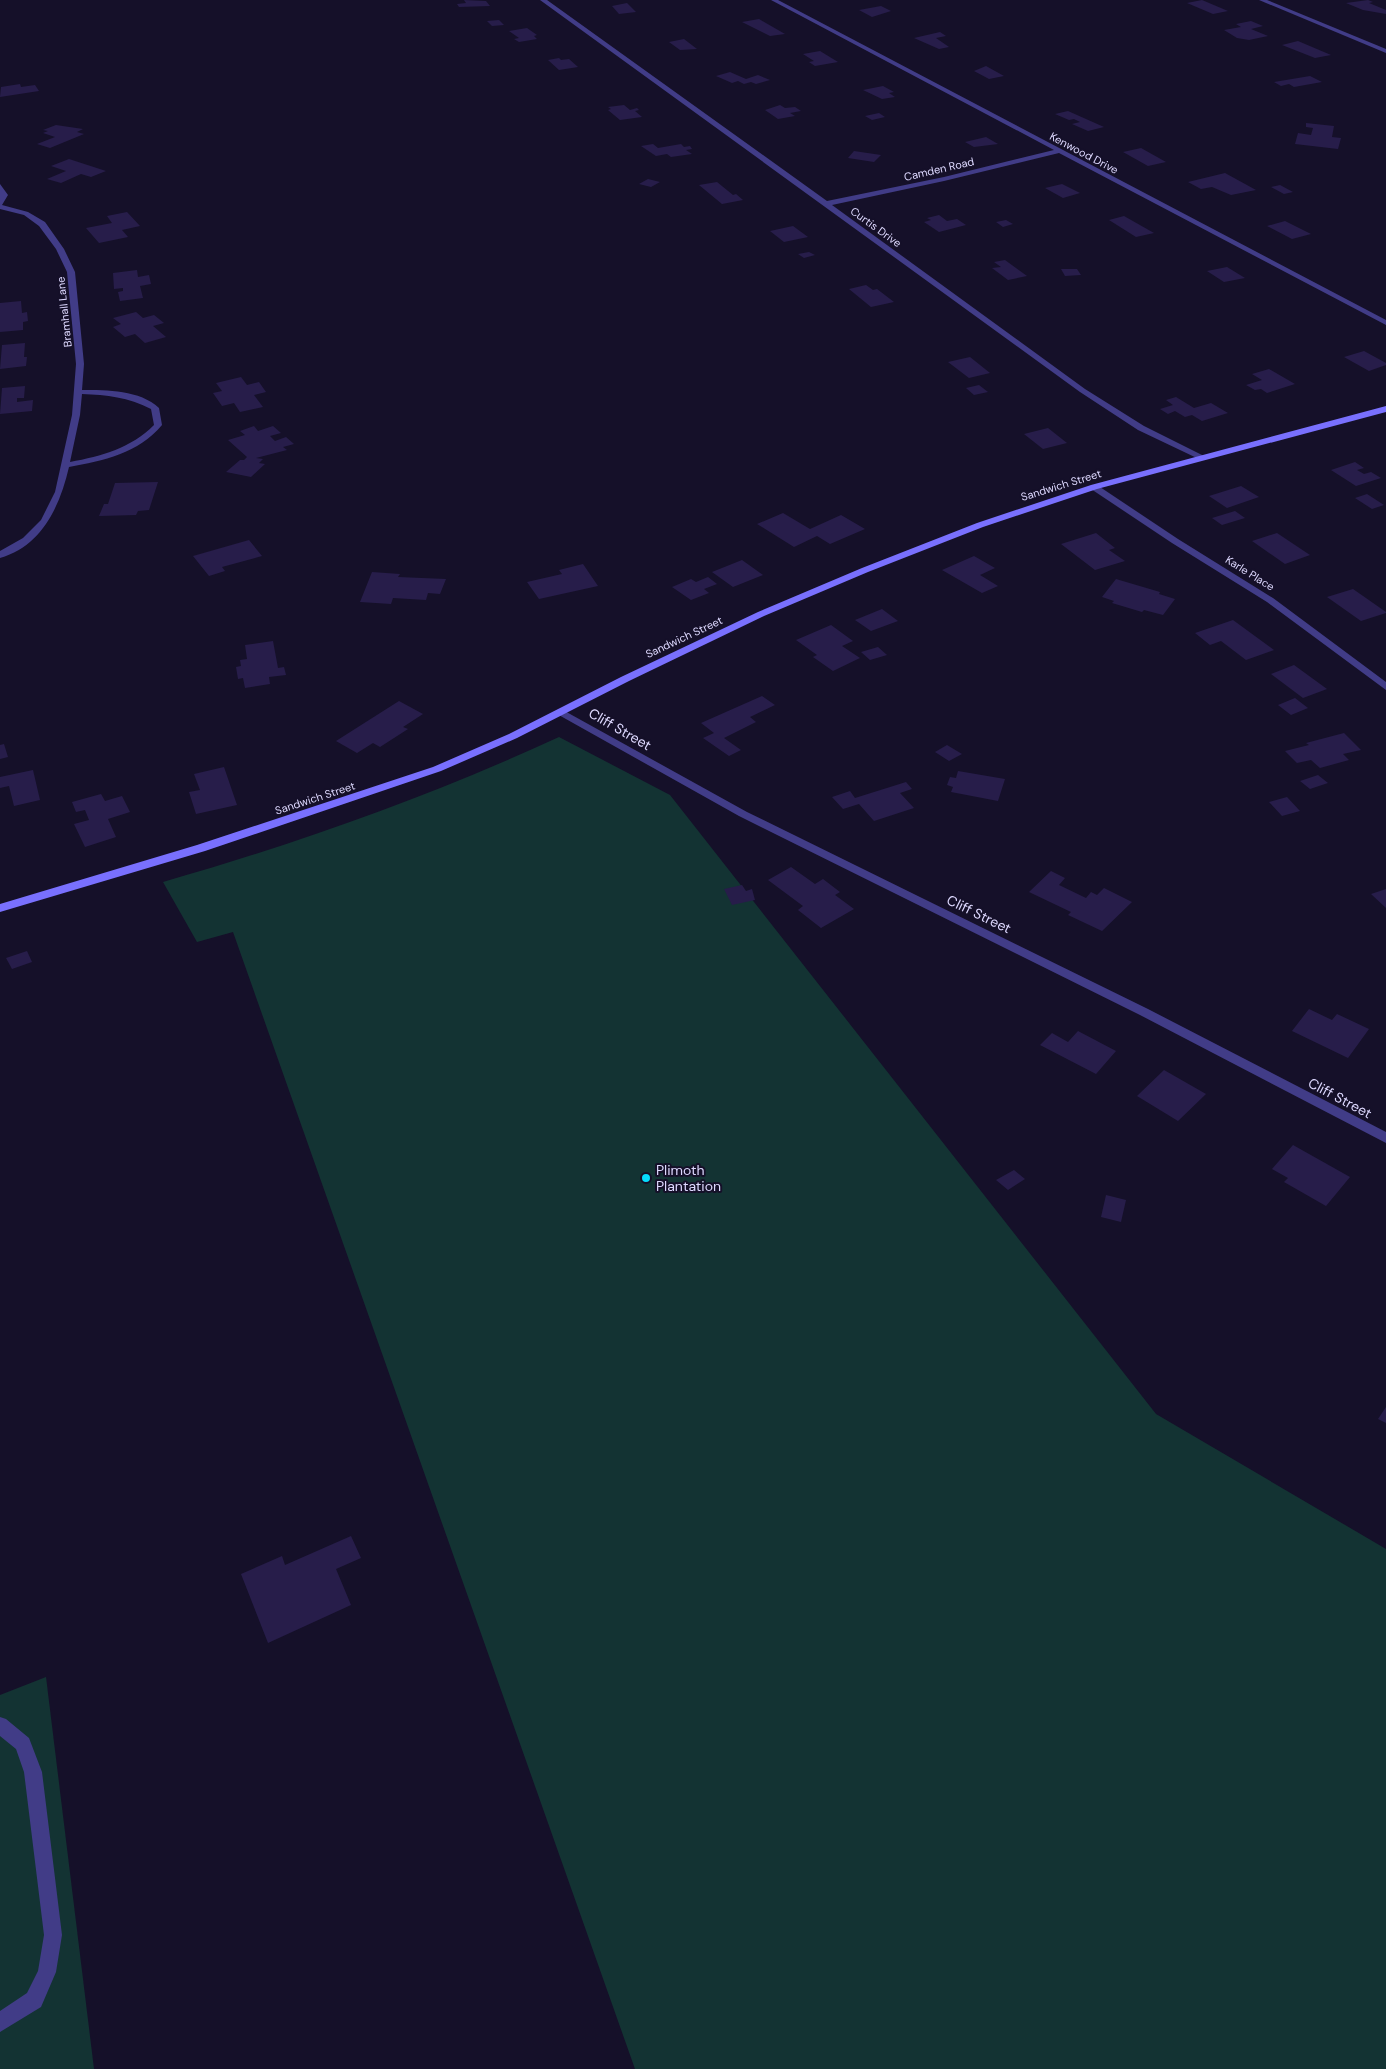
<svg xmlns="http://www.w3.org/2000/svg" width="1386" height="2069" viewBox="0 0 1386 2069" font-family="'DM Sans',sans-serif">
	<style>
		.green { fill: #133333 }
		.building { fill: #271d4a }
		.lines { fill: none; stroke-linecap: round; stroke-linejoin: round }
		.lane { fill: #413c87; fill-rule: evenodd }
		.street { fill: #413c87; fill-rule: evenodd }
		.secondary { fill: #7970fe; fill-rule: evenodd }
		.poi-dot { fill: #06dcfd; stroke: #151029; stroke-width: 2 }
		.labels { text-anchor: middle; stroke-width: 4; stroke-linejoin: round; paint-order: stroke }
		.far-street-label { font-size: 11px; fill: #ded9ff; stroke: #151029 }
		.street-label { font-size: 14px; fill: #ded9ff; stroke: #151029 }
		.poi-label { font-size: 14px; fill: #ded9ff; stroke: #151029; text-anchor: start }
	</style>
	<rect width="100%" height="100%" fill="#151029"/>
	<!-- green -->
	<g class="green">
		<path d="M559,737L670,795L1156,1414L1386,1549V2069H635L233,932L197,942L163,882C299,843 431,796 559,737Z"/>
		<path d="M46,1677L94,2069H0V1695Z"/>
	</g>
	<!-- building -->
	<g class="building">
		<path d="M464,0L486,1L490,6L459,7L457,4L466,3Z"/>
		<path d="M1202,0L1228,11L1213,14L1187,3Z"/>
		<path d="M1368,0L1373,2L1369,3L1386,10V14L1363,10L1346,3Z"/>
		<path d="M627,3L636,12L619,14L612,6Z"/>
		<path d="M881,6L891,11L872,17L859,10Z"/>
		<path d="M759,19L785,34L770,36L742,22Z"/>
		<path d="M499,20L504,25L492,26L487,21Z"/>
		<path d="M1251,21L1263,26L1251,29L1268,36L1249,40L1237,38L1224,30L1241,27L1236,24Z"/>
		<path d="M527,28L537,35L534,36L537,39L519,42L514,39L519,38L509,31Z"/>
		<path d="M940,32L946,36L936,38L949,47L939,49L914,38Z"/>
		<path d="M684,39L697,49L680,50L669,42Z"/>
		<path d="M1298,41L1331,55L1315,58L1282,45Z"/>
		<path d="M820,51L838,62L815,66L809,62L814,61L803,54Z"/>
		<path d="M559,58L561,60L569,59L578,67L559,70L548,60Z"/>
		<path d="M986,66L1004,76L989,79L974,71Z"/>
		<path d="M730,72L746,79L758,75L770,80L756,84L751,82L744,84L738,81L732,83L716,76Z"/>
		<path d="M1310,76L1322,82L1294,87L1289,84L1281,86L1274,82Z"/>
		<path d="M20,84L21,87L35,85L39,91L0,97L1,87Z"/>
		<path d="M883,86L894,92L889,93L895,97L882,99L863,90Z"/>
		<path d="M624,105L630,110L637,108L639,110L635,111L642,117L620,120L608,110L611,109L608,107Z"/>
		<path d="M780,105L785,108L795,107L801,111L790,113L795,116L778,119L765,110Z"/>
		<path d="M1068,111L1104,127L1088,131L1072,124L1080,122L1074,119L1069,120L1055,114Z"/>
		<path d="M879,113L885,117L872,120L865,116Z"/>
		<path d="M1306,123L1334,126L1332,137L1341,138L1338,149L1295,144L1298,133L1311,135L1313,128L1306,127Z"/>
		<path d="M56,125L83,129L77,132L84,134L50,148L37,144L55,137L43,133L48,131L43,130Z"/>
		<path d="M986,137L998,144L974,147L965,142Z"/>
		<path d="M653,144L658,148L681,144L684,147L690,146L692,149L686,150L692,154L671,157L667,154L656,156L641,146Z"/>
		<path d="M1141,148L1166,162L1148,166L1123,152Z"/>
		<path d="M854,151L881,155L874,162L848,158Z"/>
		<path d="M69,159L106,171L91,177L81,174L61,183L47,179L66,171L51,166Z"/>
		<path d="M1225,173L1256,190L1231,195L1212,187L1201,189L1188,182Z"/>
		<path d="M648,179L660,182L651,187L639,184Z"/>
		<path d="M717,182L733,195L736,194L743,200L722,204L699,185Z"/>
		<path d="M1062,184L1080,193L1063,198L1045,188Z"/>
		<path d="M1280,185L1293,192L1284,194L1271,187Z"/>
		<path d="M127,212L140,226L122,230L128,237L99,243L86,228L112,223L107,216Z"/>
		<path d="M939,215L947,221L957,219L966,225L939,232L924,222L931,220L927,218Z"/>
		<path d="M1124,216L1154,233L1136,237L1109,220Z"/>
		<path d="M1006,220L1013,224L1003,227L996,222Z"/>
		<path d="M1285,221L1311,234L1292,239L1267,226Z"/>
		<path d="M793,226L808,237L784,242L770,231Z"/>
		<path d="M809,252L815,255L804,258L798,254Z"/>
		<path d="M1005,260L1027,276L1008,280L992,268L1001,267L994,262Z"/>
		<path d="M1227,267L1245,278L1224,282L1207,271Z"/>
		<path d="M1061,269H1077L1081,275L1065,276Z"/>
		<path d="M137,270L138,277L149,275L151,284L140,286L143,298L120,301L118,292L123,291V288L114,289L113,273Z"/>
		<path d="M866,285L873,290L877,289L894,302L871,307L849,289Z"/>
		<path d="M21,301L22,313L27,312L28,321L23,322V330L0,332V303Z"/>
		<path d="M136,312L143,318L154,315L164,323L153,326L166,337L145,343L135,334L125,337L113,327L121,324L113,318Z"/>
		<path d="M25,343L24,357H27L26,366L0,369L2,345Z"/>
		<path d="M1364,351L1386,363V365L1369,371L1344,357Z"/>
		<path d="M970,357L990,373L969,378L948,362Z"/>
		<path d="M1269,369L1295,384L1267,393L1261,389L1255,390L1246,385L1262,380L1252,374Z"/>
		<path d="M241,377L247,385L259,382L266,392L254,395L263,407L240,412L234,403L222,406L213,393L222,391L216,383Z"/>
		<path d="M979,385L988,392L974,395L966,388Z"/>
		<path d="M25,386L24,398H17V402L33,400L32,411L0,414L2,388Z"/>
		<path d="M1176,397L1194,408L1211,403L1228,413L1202,421L1192,415L1185,417L1175,411L1168,414L1160,409L1173,405L1166,400Z"/>
		<path d="M254,426L258,431L273,426L281,433L270,436L275,441L286,437L294,444L283,447L287,450L256,458L263,459L259,463L265,464L251,477L226,472L240,460H244L247,457L228,440L245,435L240,431Z"/>
		<path d="M1048,428L1067,443L1043,449L1024,434Z"/>
		<path d="M1355,462L1364,468L1357,470L1364,474L1371,472L1381,478L1356,486L1331,470Z"/>
		<path d="M158,482L149,510L138,511L136,515L99,516L104,504H108L115,483Z"/>
		<path d="M1241,486L1259,497L1227,508L1209,496Z"/>
		<path d="M1367,494L1384,505L1372,509L1355,498Z"/>
		<path d="M1235,511L1245,518L1222,525L1212,518Z"/>
		<path d="M783,513L810,529L841,515L865,529L830,544L817,536L794,547L757,524Z"/>
		<path d="M1096,533L1115,548L1109,550L1125,561L1095,570L1061,544Z"/>
		<path d="M1277,533L1310,555L1285,564L1252,541Z"/>
		<path d="M249,540L262,556L222,567L225,571L209,576L193,556Z"/>
		<path d="M974,556L995,568L980,575L998,586L982,593L942,570Z"/>
		<path d="M742,560L763,575L733,587L712,572Z"/>
		<path d="M583,564L598,586L539,599L527,582L562,574L559,570Z"/>
		<path d="M372,572L400,574L398,577L446,579L440,594L428,593L426,600L393,598L391,604L360,602Z"/>
		<path d="M708,577L717,584L704,589L709,593L691,600L672,587L691,579L696,582Z"/>
		<path d="M1116,579L1160,592L1159,594L1175,599L1163,615L1144,610L1142,612L1112,603L1114,601L1102,597Z"/>
		<path d="M1353,589L1386,612V613L1361,621L1327,597Z"/>
		<path d="M882,609L898,621L871,631L855,620Z"/>
		<path d="M1233,620L1274,650L1246,660L1221,641L1210,645L1195,633Z"/>
		<path d="M831,625L853,641L842,646L860,658L833,671L813,657L817,655L796,640Z"/>
		<path d="M273,641L278,668L284,667L286,675L269,677L270,684L245,688L243,678L238,679L236,667L241,666L240,660L247,659L245,645Z"/>
		<path d="M878,647L887,655L870,660L861,652Z"/>
		<path d="M1294,665L1327,689L1303,698L1271,674Z"/>
		<path d="M762,696L775,705L750,717L756,722L724,738L741,750L729,756L703,738L714,733L701,723Z"/>
		<path d="M1295,698L1308,708L1291,715L1278,705Z"/>
		<path d="M399,701L423,714L403,727L408,729L380,747L373,743L357,753L336,741Z"/>
		<path d="M1344,733L1361,750L1343,754L1349,760L1320,768L1311,760L1297,763L1285,751L1309,745L1306,743Z"/>
		<path d="M4,744L8,757L0,759V745Z"/>
		<path d="M947,745L962,754L949,761L935,752Z"/>
		<path d="M224,767L237,805L196,814L189,792L200,790L194,774Z"/>
		<path d="M33,770L40,800L14,806L9,786L0,788V777Z"/>
		<path d="M958,771L1005,779L998,801L951,792L953,787L947,785L950,777L956,778Z"/>
		<path d="M1318,775L1328,783L1310,789L1300,781Z"/>
		<path d="M906,782L912,789L900,793L914,808L874,821L859,804L843,809L832,797L850,791L855,798Z"/>
		<path d="M101,794L105,801L122,796L130,812L108,819L116,837L85,847L74,824L89,820L85,810L76,812L72,802Z"/>
		<path d="M1287,797L1300,811L1282,816L1269,802Z"/>
		<path d="M791,867L815,884L823,879L840,892L835,895L854,909L821,928L798,910L803,906L768,880Z"/>
		<path d="M1051,871L1065,878L1059,885L1086,898L1091,892L1097,895L1104,888L1132,902L1102,931L1068,915L1071,912L1029,892Z"/>
		<path d="M742,885L746,891L752,889L755,900L732,905L724,889Z"/>
		<path d="M1386,889V908L1371,894Z"/>
		<path d="M27,951L32,962L12,969L6,958Z"/>
		<path d="M1309,1009L1332,1020L1337,1014L1369,1029L1348,1058L1292,1031Z"/>
		<path d="M1078,1031L1116,1051L1096,1074L1040,1045L1052,1033L1068,1042Z"/>
		<path d="M1164,1070L1206,1094L1178,1121L1137,1096Z"/>
		<path d="M1293,1145L1350,1177L1326,1206L1284,1182L1288,1178L1272,1169Z"/>
		<path d="M1014,1170L1025,1179L1008,1190L996,1180Z"/>
		<path d="M1106,1195L1126,1200L1121,1222L1101,1217Z"/>
		<path d="M1386,1407V1423L1378,1419Z"/>
		<path d="M351,1536L361,1558L336,1569L351,1605L268,1643L241,1574L282,1556L285,1565Z"/>
	</g>
	<g class="lines">
		<!-- lane -->
		<path class="lane" d="M0,1717L6,1719L29,1738L42,1772L62,1935L56,1972L41,2007L0,2032V2011L27,1993L38,1971L44,1935L24,1772L16,1749L0,1736Z"/>
		<!-- street -->
		<g class="street">
			<path d="M540,0H547L827,201L944,177L1054,150L771,0H778L1386,320V325L1059,153L944,181L832,205L1085,389L1144,426L1208,458L1201,460L1138,430L1080,392Z"/>
			<path d="M1259,0H1267L1386,49V53Z"/>
			<path d="M0,184L8,195L2,205L28,212L45,222L64,249L75,272L84,364L82,390C107,390 140,390 159,408L162,425C139,453 103,461 69,467C60,506 42,546 0,558V551L23,538L41,520L55,492L72,415L76,364L67,272L56,249L39,226L24,215L0,209ZM82,394C107,395 128,397 151,409L154,425C131,448 102,456 70,462L80,415Z"/>
			<path d="M1091,485H1097L1178,539L1273,598L1386,682V690L1267,602L1172,543L1091,489Z"/>
			<path d="M561,709L747,812L1148,1009L1386,1132V1143L1140,1015L739,816L557,714V710Z"/>
		</g>
		<!-- secondary -->
		<path class="secondary" d="M1386,406V412L1097,489L983,527L868,572L764,616L629,681L517,738L441,771L205,851L0,912V904L197,845L433,767L509,734L621,677L758,612L862,568L977,523L1091,485Z"/>
	</g>
	<!-- markers -->
	<circle class="poi-dot" cx="646" cy="1178" r="5"/>
	<g class="labels">
		<!-- far-street labels -->
		<g class="far-street-label">
			<text transform="translate(1084 153) rotate(28)" y="4">Kenwood Drive</text>
			<text transform="translate(939 169) rotate(-13)" y="4">Camden Road</text>
			<text transform="translate(876 227) rotate(36)" y="4">Curtis Drive</text>
			<text transform="translate(64 312) rotate(-96)" y="4">Bramhall Lane</text>
			<text transform="translate(1061 485) rotate(-17)" y="4">Sandwich Street</text>
			<text transform="translate(1250 573) rotate(32)" y="4">Karle Place</text>
			<text transform="translate(684 637) rotate(-25)" y="4">Sandwich Street</text>
			<text transform="translate(315 798) rotate(-18)" y="4">Sandwich Street</text>
		</g>
		<!-- street labels -->
		<g class="street-label">
			<text transform="translate(620 729) rotate(30)" y="5">Cliff Street</text>
			<text transform="translate(979 914) rotate(26)" y="5">Cliff Street</text>
			<text transform="translate(1340 1098) rotate(28)" y="5">Cliff Street</text>
		</g>
		<!-- poi labels -->
		<g class="poi-label">
			<text x="656" y="1175">Plimoth<tspan x="656" dy="16">Plantation</tspan></text>
		</g>
	</g>
</svg>
